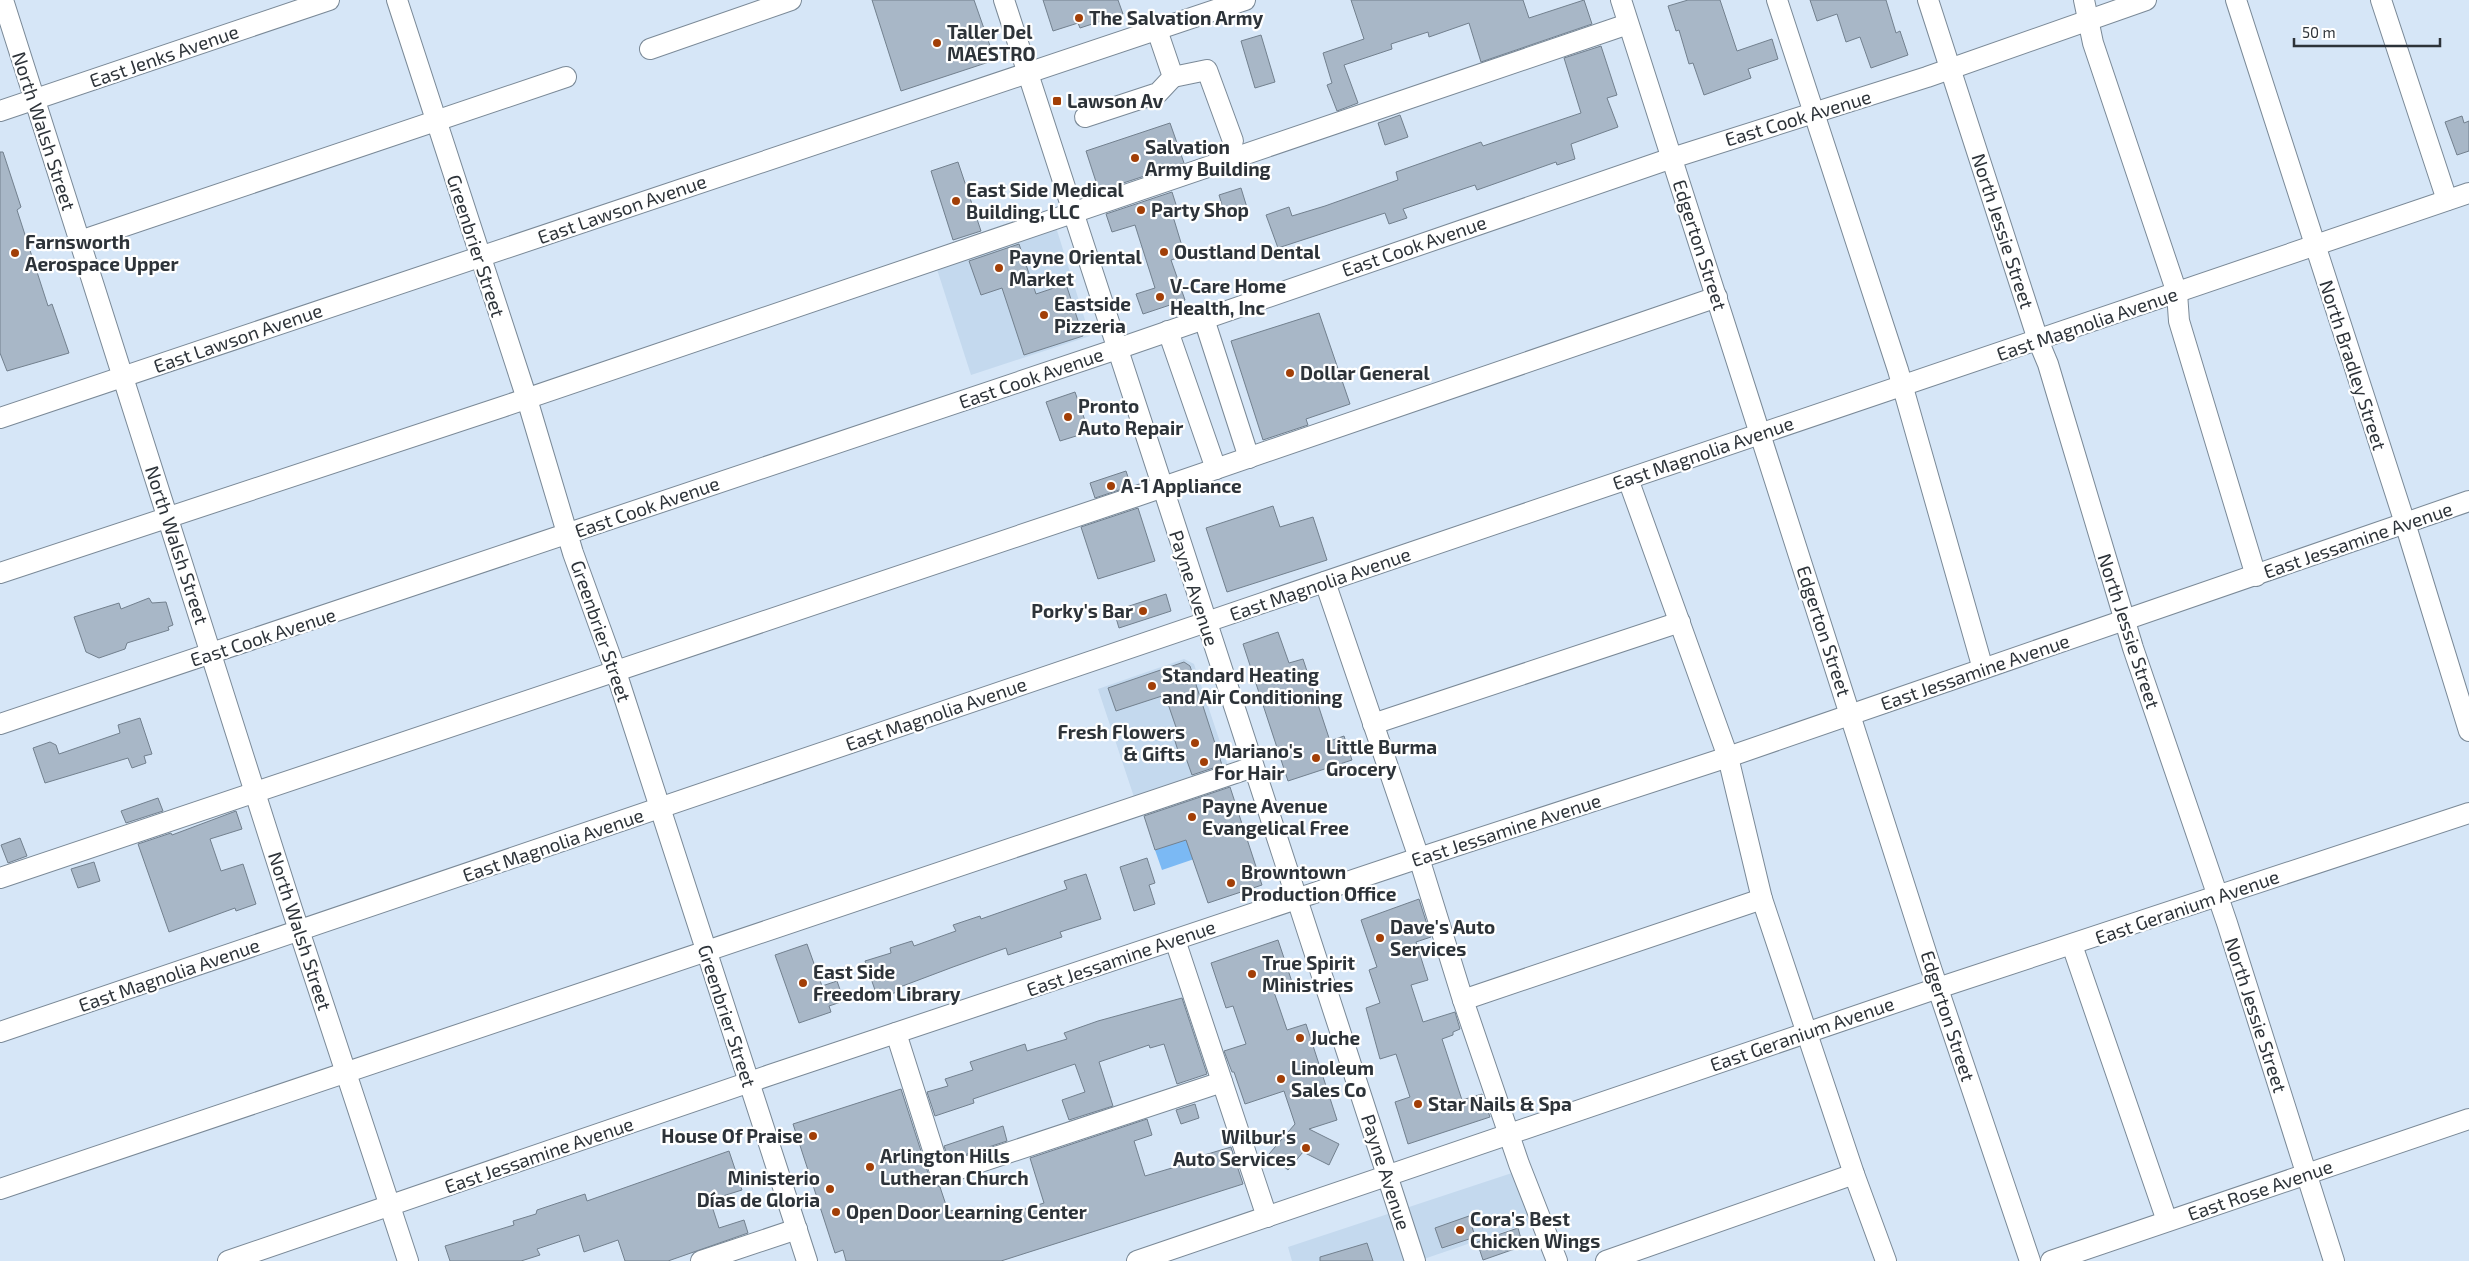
<svg xmlns="http://www.w3.org/2000/svg" width="2469" height="1261" viewBox="0 0 2469 1261" font-family="'Exo 2',sans-serif">
	<style>
		.built { fill: #c4d9ee }
		.green { fill: #7bb9f4 }
		.building { fill: #a8b7c7; stroke: #72808e }
		.lines { fill: none; stroke-linecap: round; stroke-linejoin: round }
		.minor-casing { stroke: #7a8997; stroke-width: 22 }
		.minor { stroke: #fff; stroke-width: 20 }
		.poi-dot { fill: #a23f07; stroke: #fff; stroke-width: 2 }
		.labels { text-anchor: middle; stroke-width: 4.5; stroke-linejoin: round; paint-order: stroke }
		.poi-label { font-size: 19px; font-weight: bold; fill: #2d3339; stroke: #fff; text-anchor: start }
		.street-label { font-size: 19px; fill: #2d3339; stroke: #fff }
	</style>
	<rect width="100%" height="100%" fill="#d6e6f7"/>
	<!-- built -->
	<g class="built">
		<path d="M1055,224L1090,336L971,375L935,263Z"/>
		<path d="M1184,659L1194,664L1228,766L1134,797L1098,689Z"/>
		<path d="M1515,1172L1532,1222L1418,1261H1292L1288,1247Z"/>
	</g>
	<!-- green -->
	<path class="green" d="M1241,821L1247,841L1162,870L1155,850Z"/>
	<!-- building -->
	<g class="building">
		<path d="M872,0H974L995,60L901,91Z"/>
		<path d="M1043,0H1118L1123,14L1080,28L1078,23L1053,31Z"/>
		<path d="M1351,0H1523L1529,18L1584,0L1592,24L1481,62L1469,23L1429,37L1428,32L1391,44L1392,49L1344,65L1358,103L1337,111L1327,85L1332,83L1323,53L1364,39Z"/>
		<path d="M1688,0H1720L1737,51L1772,39L1778,59L1748,69L1751,78L1704,95L1693,63L1689,64L1679,30L1676,31L1668,6Z"/>
		<path d="M1810,0H1886L1896,33L1900,31L1908,55L1871,68L1860,37L1846,42L1837,14L1817,21Z"/>
		<path d="M1261,35L1275,82L1255,88L1241,41Z"/>
		<path d="M1601,46L1617,95L1607,98L1618,127L1571,144L1575,159L1557,165L1556,162L1477,190L1475,185L1403,209L1407,218L1389,224L1385,213L1278,248L1266,215L1289,207L1292,216L1325,206L1398,180L1396,172L1481,142L1483,146L1581,113L1564,58Z"/>
		<path d="M1400,115L1408,137L1385,145L1378,123Z"/>
		<path d="M2462,116L2464,123L2469,121V151L2457,155L2445,122Z"/>
		<path d="M1170,123L1184,163L1099,191L1086,151Z"/>
		<path d="M0,152H3L21,207L17,210L48,306L52,304L69,353L7,371L0,353Z"/>
		<path d="M958,162L981,231L953,240L931,171Z"/>
		<path d="M1241,188L1248,211L1226,218L1219,195Z"/>
		<path d="M1172,192L1178,211L1172,213L1185,256L1171,260L1185,300L1143,314L1136,294L1155,288L1135,225L1112,232L1106,214Z"/>
		<path d="M1019,244L1036,294L1066,284L1083,336L1024,355L1002,288L981,295L969,261Z"/>
		<path d="M1319,313L1350,404L1306,419L1308,425L1263,440L1231,341Z"/>
		<path d="M1075,392L1089,432L1060,441L1046,402Z"/>
		<path d="M1126,471L1131,486L1095,498L1090,483Z"/>
		<path d="M1273,506L1280,527L1313,517L1327,560L1227,592L1206,528Z"/>
		<path d="M1138,508L1155,561L1098,579L1081,527Z"/>
		<path d="M1166,594L1171,611L1119,628L1114,611Z"/>
		<path d="M149,598L152,603L166,602L173,625L168,627L169,630L127,643L125,649L99,658L86,652L74,617L119,603L121,609Z"/>
		<path d="M1278,632L1289,663L1303,659L1330,741L1344,736L1352,760L1288,781L1243,644Z"/>
		<path d="M1184,662L1190,666L1222,765L1192,775L1186,758L1181,760L1174,738L1179,736L1165,695L1116,711L1108,688Z"/>
		<path d="M140,718L152,754L144,756L146,763L132,768L128,758L45,783L33,748L50,742L56,745L59,754L120,733L118,725Z"/>
		<path d="M1230,787L1262,885L1208,903L1186,840L1155,850L1144,816Z"/>
		<path d="M158,798L163,811L126,823L121,811Z"/>
		<path d="M236,811L242,829L210,839L221,871L243,864L256,904L236,911L235,908L169,932L138,844L171,833L172,835Z"/>
		<path d="M20,838L27,856L8,863L1,845Z"/>
		<path d="M1147,858L1155,883L1149,885L1155,904L1134,911L1120,867Z"/>
		<path d="M94,862L100,881L78,888L71,869Z"/>
		<path d="M1086,874L1101,919L1060,932L1062,937L1008,955L1006,948L953,967L900,987L902,990L878,999L865,961L891,953L890,948L912,941L914,946L956,931L953,925L980,916L981,919L1067,889L1064,881Z"/>
		<path d="M1419,899L1431,937L1416,942L1428,980L1411,985L1423,1022L1455,1012L1460,1029L1453,1032V1035L1442,1039L1462,1100L1482,1094L1490,1117L1408,1144L1395,1102L1410,1097L1396,1054L1380,1059L1366,1008L1380,1003L1369,970L1377,967L1361,920Z"/>
		<path d="M1278,940L1293,985L1274,992L1287,1030L1306,1024L1337,1120L1309,1129L1339,1144L1329,1165L1303,1152L1288,1170L1269,1154L1295,1124L1284,1091L1245,1104L1234,1072H1232L1224,1051L1246,1044L1233,1006L1226,1008L1211,963Z"/>
		<path d="M807,944L822,986L837,981L844,1001L829,1006L831,1012L799,1023L775,955Z"/>
		<path d="M1182,998L1207,1074L1177,1084L1164,1044L1150,1048L1149,1045L1099,1062L1113,1106L1069,1120L1062,1100L1085,1092L1075,1064L973,1099L974,1103L935,1116L927,1092L948,1086L945,1079L973,1070L970,1062L1025,1044L1027,1051L1067,1039L1064,1033L1098,1021Z"/>
		<path d="M901,1089L930,1179L933,1184L940,1187L948,1211L957,1210L961,1221L1000,1208L1003,1216L1044,1203L1030,1158L1147,1119L1152,1135L1134,1141L1145,1176L1182,1165L1181,1162L1231,1147L1243,1184L1001,1261H846L843,1250L835,1253L793,1124Z"/>
		<path d="M1195,1104L1199,1118L1181,1124L1176,1110Z"/>
		<path d="M1003,1126L1007,1141L949,1160L944,1146Z"/>
		<path d="M729,1151L742,1190L710,1200L719,1228L744,1220L748,1233L668,1261H625L618,1240L584,1252L579,1235L537,1249L540,1255L521,1261H450L445,1246L514,1225L513,1221L536,1214L537,1210L585,1194L587,1201Z"/>
		<path d="M1469,1216L1475,1237L1442,1248L1435,1228Z"/>
		<path d="M1518,1228L1523,1246L1483,1260L1477,1242Z"/>
		<path d="M1367,1243L1373,1261H1320V1257Z"/>
	</g>
	<g class="lines">
		<defs>
			<g id="minor">
				<path d="M3,0L292,909L408,1261"/>
				<path d="M397,0L527,399L573,553L616,672L807,1261"/>
				<path d="M1004,0L1415,1261"/>
				<path d="M1621,0L1932,971L2030,1261"/>
				<path d="M1777,0L1898,370L1983,669"/>
				<path d="M1928,0L2038,340L2048,364L2133,648L2227,923L2334,1261"/>
				<path d="M2084,0L2093,43L2177,293L2179,321L2256,576"/>
				<path d="M2236,0L2405,523L2469,731"/>
				<path d="M2381,0L2447,200"/>
				<path d="M650,49L791,0"/>
				<path d="M1173,77L1207,70L1233,141"/>
				<path d="M0,111L329,0"/>
				<path d="M1085,117L1158,93L1173,77L1157,30"/>
				<path d="M80,241L566,77"/>
				<path d="M1204,319L1249,458"/>
				<path d="M1168,331L1216,469"/>
				<path d="M0,418L1245,0"/>
				<path d="M1628,479L1728,757L1762,899L1854,1174L1886,1261"/>
				<path d="M0,573L502,407L1628,24"/>
				<path d="M1325,582L1419,858L1463,1000L1519,1164L1557,1261"/>
				<path d="M0,724L1117,349L1672,158L1927,77L2146,0"/>
				<path d="M1373,724L1680,622"/>
				<path d="M0,878L1137,496L1717,297"/>
				<path d="M1175,940L1267,1217"/>
				<path d="M2072,945L2167,1221"/>
				<path d="M1463,1000L1762,899"/>
				<path d="M0,1032L2469,193"/>
				<path d="M896,1033L941,1175L1222,1082"/>
				<path d="M0,1189L1253,767"/>
				<path d="M228,1261L770,1075L1419,858L1728,757L2469,501"/>
				<path d="M701,1261L797,1229"/>
				<path d="M1137,1261L1938,988L2469,813"/>
				<path d="M1606,1261L1854,1174"/>
				<path d="M2051,1261L2469,1119"/>
			</g>
		</defs>
		<!-- minor casing -->
		<use href="#minor" class="minor-casing"/>
		<!-- minor -->
		<use href="#minor" class="minor"/>
	</g>
	<!-- markers -->
	<g class="poi-dot">
		<circle cx="1079" cy="18" r="5"/>
		<circle cx="937" cy="43" r="5"/>
		<rect x="1052" y="96" width="10" height="10" rx="2.5"/>
		<circle cx="1135" cy="158" r="5"/>
		<circle cx="956" cy="201" r="5"/>
		<circle cx="1141" cy="210" r="5"/>
		<circle cx="1164" cy="252" r="5"/>
		<circle cx="15" cy="253" r="5"/>
		<circle cx="999" cy="268" r="5"/>
		<circle cx="1160" cy="297" r="5"/>
		<circle cx="1044" cy="315" r="5"/>
		<circle cx="1290" cy="373" r="5"/>
		<circle cx="1068" cy="417" r="5"/>
		<circle cx="1111" cy="486" r="5"/>
		<circle cx="1143" cy="611" r="5"/>
		<circle cx="1152" cy="686" r="5"/>
		<circle cx="1195" cy="743" r="5"/>
		<circle cx="1316" cy="758" r="5"/>
		<circle cx="1204" cy="762" r="5"/>
		<circle cx="1192" cy="817" r="5"/>
		<circle cx="1231" cy="883" r="5"/>
		<circle cx="1380" cy="938" r="5"/>
		<circle cx="1252" cy="974" r="5"/>
		<circle cx="803" cy="983" r="5"/>
		<circle cx="1300" cy="1038" r="5"/>
		<circle cx="1281" cy="1079" r="5"/>
		<circle cx="1418" cy="1104" r="5"/>
		<circle cx="813" cy="1136" r="5"/>
		<circle cx="1306" cy="1148" r="5"/>
		<circle cx="870" cy="1167" r="5"/>
		<circle cx="830" cy="1189" r="5"/>
		<circle cx="836" cy="1212" r="5"/>
		<circle cx="1460" cy="1230" r="5"/>
	</g>
	<g class="labels">
		<!-- poi labels -->
		<g class="poi-label">
			<text x="1089" y="25">The Salvation Army</text>
			<text x="947" y="39">Taller Del<tspan x="947" dy="22">MAESTRO</tspan></text>
			<text x="1067" y="108">Lawson Av</text>
			<text x="1145" y="154">Salvation<tspan x="1145" dy="22">Army Building</tspan></text>
			<text x="966" y="197">East Side Medical<tspan x="966" dy="22">Building, LLC</tspan></text>
			<text x="1151" y="217">Party Shop</text>
			<text x="25" y="249">Farnsworth<tspan x="25" dy="22">Aerospace Upper</tspan></text>
			<text x="1174" y="259">Oustland Dental</text>
			<text x="1009" y="264">Payne Oriental<tspan x="1009" dy="22">Market</tspan></text>
			<text x="1170" y="293">V-Care Home<tspan x="1170" dy="22">Health, Inc</tspan></text>
			<text x="1054" y="311">Eastside<tspan x="1054" dy="22">Pizzeria</tspan></text>
			<text x="1300" y="380">Dollar General</text>
			<text x="1078" y="413">Pronto<tspan x="1078" dy="22">Auto Repair</tspan></text>
			<text x="1121" y="493">A-1 Appliance</text>
			<text x="1133" y="618" text-anchor="end">Porky's Bar</text>
			<text x="1162" y="682">Standard Heating<tspan x="1162" dy="22">and Air Conditioning</tspan></text>
			<text x="1185" y="739" text-anchor="end">Fresh Flowers<tspan x="1185" dy="22">&amp; Gifts</tspan></text>
			<text x="1326" y="754">Little Burma<tspan x="1326" dy="22">Grocery</tspan></text>
			<text x="1214" y="758">Mariano's<tspan x="1214" dy="22">For Hair</tspan></text>
			<text x="1202" y="813">Payne Avenue<tspan x="1202" dy="22">Evangelical Free</tspan></text>
			<text x="1241" y="879">Browntown<tspan x="1241" dy="22">Production Office</tspan></text>
			<text x="1390" y="934">Dave's Auto<tspan x="1390" dy="22">Services</tspan></text>
			<text x="1262" y="970">True Spirit<tspan x="1262" dy="22">Ministries</tspan></text>
			<text x="813" y="979">East Side<tspan x="813" dy="22">Freedom Library</tspan></text>
			<text x="1310" y="1045">Juche</text>
			<text x="1291" y="1075">Linoleum<tspan x="1291" dy="22">Sales Co</tspan></text>
			<text x="1428" y="1111">Star Nails &amp; Spa</text>
			<text x="803" y="1143" text-anchor="end">House Of Praise</text>
			<text x="1296" y="1144" text-anchor="end">Wilbur's<tspan x="1296" dy="22">Auto Services</tspan></text>
			<text x="880" y="1163">Arlington Hills<tspan x="880" dy="22">Lutheran Church</tspan></text>
			<text x="820" y="1185" text-anchor="end">Ministerio<tspan x="820" dy="22">Días de Gloria</tspan></text>
			<text x="846" y="1219">Open Door Learning Center</text>
			<text x="1470" y="1226">Cora's Best<tspan x="1470" dy="22">Chicken Wings</tspan></text>
		</g>
		<!-- street labels -->
		<g class="street-label">
			<text transform="translate(164 56) rotate(-19)" y="7">East Jenks Avenue</text>
			<text transform="translate(1798 118) rotate(-17)" y="7">East Cook Avenue</text>
			<text transform="translate(44 131) rotate(72)" y="7">North Walsh Street</text>
			<text transform="translate(622 209) rotate(-19)" y="7">East Lawson Avenue</text>
			<text transform="translate(2003 231) rotate(72)" y="7">North Jessie Street</text>
			<text transform="translate(1700 245) rotate(72)" y="7">Edgerton Street</text>
			<text transform="translate(476 246) rotate(72)" y="7">Greenbrier Street</text>
			<text transform="translate(1414 246) rotate(-19)" y="7">East Cook Avenue</text>
			<text transform="translate(2087 324) rotate(-19)" y="7">East Magnolia Avenue</text>
			<text transform="translate(238 338) rotate(-19)" y="7">East Lawson Avenue</text>
			<text transform="translate(2353 365) rotate(72)" y="7">North Bradley Street</text>
			<text transform="translate(1031 378) rotate(-19)" y="7">East Cook Avenue</text>
			<text transform="translate(1703 453) rotate(-19)" y="7">East Magnolia Avenue</text>
			<text transform="translate(647 507) rotate(-19)" y="7">East Cook Avenue</text>
			<text transform="translate(2358 540) rotate(-19)" y="7">East Jessamine Avenue</text>
			<text transform="translate(177 545) rotate(72)" y="7">North Walsh Street</text>
			<text transform="translate(1320 584) rotate(-19)" y="7">East Magnolia Avenue</text>
			<text transform="translate(1194 588) rotate(72)" y="7">Payne Avenue</text>
			<text transform="translate(601 631) rotate(71)" y="7">Greenbrier Street</text>
			<text transform="translate(1824 631) rotate(72)" y="7">Edgerton Street</text>
			<text transform="translate(2129 631) rotate(72)" y="7">North Jessie Street</text>
			<text transform="translate(263 637) rotate(-18)" y="7">East Cook Avenue</text>
			<text transform="translate(1975 672) rotate(-19)" y="7">East Jessamine Avenue</text>
			<text transform="translate(936 714) rotate(-19)" y="7">East Magnolia Avenue</text>
			<text transform="translate(1506 830) rotate(-18)" y="7">East Jessamine Avenue</text>
			<text transform="translate(553 845) rotate(-19)" y="7">East Magnolia Avenue</text>
			<text transform="translate(2187 907) rotate(-19)" y="7">East Geranium Avenue</text>
			<text transform="translate(300 931) rotate(72)" y="7">North Walsh Street</text>
			<text transform="translate(1121 958) rotate(-19)" y="7">East Jessamine Avenue</text>
			<text transform="translate(169 975) rotate(-19)" y="7">East Magnolia Avenue</text>
			<text transform="translate(2256 1015) rotate(72)" y="7">North Jessie Street</text>
			<text transform="translate(727 1016) rotate(72)" y="7">Greenbrier Street</text>
			<text transform="translate(1948 1016) rotate(72)" y="7">Edgerton Street</text>
			<text transform="translate(1802 1034) rotate(-19)" y="7">East Geranium Avenue</text>
			<text transform="translate(539 1155) rotate(-19)" y="7">East Jessamine Avenue</text>
			<text transform="translate(1386 1172) rotate(72)" y="7">Payne Avenue</text>
			<text transform="translate(2260 1190) rotate(-19)" y="7">East Rose Avenue</text>
		</g>
	</g>
	<!-- scale -->
	<path d="M2294 38v8h146v-8" fill="none" stroke="#2d3339" stroke-width="2.5"/>
	<text x="2302" y="38" font-size="15" fill="#2d3339" stroke="#ffffff" stroke-width="4" paint-order="stroke">50 m</text>
</svg>
